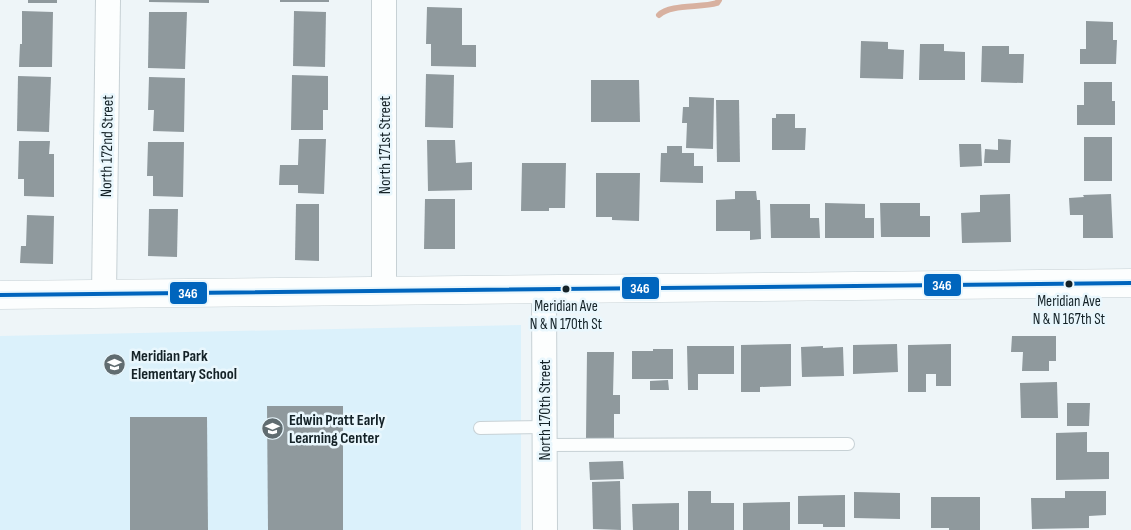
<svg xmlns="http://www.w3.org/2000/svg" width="1131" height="530" viewBox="0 0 1131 530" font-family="'Sofia Sans Condensed',sans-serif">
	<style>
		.built { fill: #dbf1fb }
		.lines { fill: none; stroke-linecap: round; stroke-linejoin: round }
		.stream { stroke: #d8b1a0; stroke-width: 6 }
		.building { fill: #8f999d }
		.lane-casing { stroke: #c7d1d5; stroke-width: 14 }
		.street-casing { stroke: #c7d1d5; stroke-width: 26 }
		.secondary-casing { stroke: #c7d1d5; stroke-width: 29 }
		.lane { stroke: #fcfefe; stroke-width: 12 }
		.street { stroke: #fcfefe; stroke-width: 24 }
		.secondary { stroke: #fcfefe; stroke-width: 28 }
		.bus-1-casing { stroke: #e9f7fd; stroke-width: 8 }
		.bus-1 { stroke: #0065bd; stroke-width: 4 }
		.bus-dot { fill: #142227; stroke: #e9f7fd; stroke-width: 2 }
		.labels { text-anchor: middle; stroke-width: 5; stroke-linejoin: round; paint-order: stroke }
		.bus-label { font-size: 15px; fill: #142227; stroke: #e9f7fd }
		.street-label { font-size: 16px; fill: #142227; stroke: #e9f7fd }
		.poi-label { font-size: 16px; font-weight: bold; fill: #142227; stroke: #e9f7fd; text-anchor: start }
		.line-badge { stroke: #e9f7fd; stroke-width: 2 }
		.badge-label { font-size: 14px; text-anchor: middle; font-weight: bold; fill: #fff }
	</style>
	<rect width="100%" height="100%" fill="#eef5f8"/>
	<!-- built -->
	<path class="built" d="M521,325V530H0V336Z"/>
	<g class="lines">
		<!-- stream -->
		<path class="stream" d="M659,15C670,4 701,8 717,3L719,0"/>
	</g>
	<!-- building -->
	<g class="building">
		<rect x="28" y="0" width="29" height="3"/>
		<path d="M149,0H209V3L149,2Z"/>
		<rect x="280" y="0" width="49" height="2"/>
		<path d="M427,7L462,8V45H476V67L431,66V44H426Z"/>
		<path d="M22,11L53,12L52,67H19L20,44H22Z"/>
		<path d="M294,11L326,12L325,67L293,66Z"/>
		<path d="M149,12H187L185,69L148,68Z"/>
		<path d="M1086,21L1113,22V40H1117L1116,64H1080V49H1086Z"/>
		<path d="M861,41L888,42V49L904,50L903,79L860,78Z"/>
		<path d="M920,44H944V51L965,52V80H919Z"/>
		<path d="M982,46H1009V54H1024L1023,83L981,82Z"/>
		<path d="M426,74L454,75L453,128L425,127Z"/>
		<path d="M292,75L328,76V110H323V130H291Z"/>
		<path d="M18,76L51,77L49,132L17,131Z"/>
		<path d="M149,77L185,78L184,132L153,131L154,110H148Z"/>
		<path d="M591,80H639L640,122H591Z"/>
		<path d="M1084,82H1112V101H1115V125H1077V105H1084Z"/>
		<path d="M689,97L714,98L713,149L686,148L687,123H682L683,107H689Z"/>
		<path d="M716,100H739L740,162H717Z"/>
		<path d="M776,114H795V128H806L805,150H772V118H776Z"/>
		<rect x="1084" y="137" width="28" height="44"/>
		<path d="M299,139H326L324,194L298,193V185H279L280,165H298Z"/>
		<path d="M998,139L1011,140L1010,163H984L985,149L998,150Z"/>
		<path d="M427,140H455L456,163L472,162V190L428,191Z"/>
		<path d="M19,141H50L49,154H54V197L24,196V179H18Z"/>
		<path d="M148,142H184L183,197L153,196V176H147Z"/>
		<path d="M959,144H981L982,166L960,167Z"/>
		<path d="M667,146H682V153H694V166H703V183L660,182L661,153H667Z"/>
		<path d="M522,163H566L565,208H549V211H521Z"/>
		<path d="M596,173H640L639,221L612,220V217H596Z"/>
		<path d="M735,191H756L757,200H760L761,239L750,240V231H716V200L735,199Z"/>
		<path d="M1010,194L1011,242L962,243L961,213L980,212V195Z"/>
		<path d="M1111,194L1113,238H1083V215H1070L1069,198L1084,197L1083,195Z"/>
		<path d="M425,199H455V249H424Z"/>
		<path d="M825,203L865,204V218H874V238H825Z"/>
		<path d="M880,203H920V216H930V237H881Z"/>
		<path d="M296,204H319V261L295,260Z"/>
		<path d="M770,204H810V218H819L820,238H771Z"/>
		<path d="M149,209H178L177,257L148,256Z"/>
		<path d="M27,215L54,216L53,264L20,263L21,246H26Z"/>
		<path d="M1012,336H1056V361H1049V371H1022L1023,352H1011Z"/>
		<path d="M791,344V386L760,387V392H741V345Z"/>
		<path d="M897,344L898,372L853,374V345Z"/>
		<path d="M951,344V386H936V374H926V392H908V345Z"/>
		<path d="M687,346H734V374H698V390H688Z"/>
		<path d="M823,346V348L843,347L844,376L802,377L801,347Z"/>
		<path d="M653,349H673V379H632V351H653Z"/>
		<path d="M587,352H614L613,395H620V414H614V438H586Z"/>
		<path d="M668,380L669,390H650V381Z"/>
		<path d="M1057,382L1058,418H1021L1020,383Z"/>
		<path d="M1067,403H1090L1089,426H1067Z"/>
		<path d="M267,406H343V530H268Z"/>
		<path d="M130,417H207L208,530H130Z"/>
		<path d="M1087,432V452H1109V479L1056,480V433Z"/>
		<path d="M623,461L624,479L590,480L589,462Z"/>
		<path d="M620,481L621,530L593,529L592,482Z"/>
		<path d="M688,491H711V503H734V530H688Z"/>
		<path d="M1065,491H1106V515L1089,516V528L1032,529L1031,498H1065Z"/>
		<path d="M854,492L900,493V519L854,518Z"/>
		<path d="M845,495V527H823V524H798V496Z"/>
		<path d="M931,497H980V530H949V528H931Z"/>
		<path d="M790,502V530H743V503Z"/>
		<path d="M679,503V530H633L632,504Z"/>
	</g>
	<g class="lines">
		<defs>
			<g id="lane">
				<path d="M480,428L545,427"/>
				<path d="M545,445L848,444"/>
			</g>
			<g id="street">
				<path d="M384,0V291"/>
				<path d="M544,290L545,530"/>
				<path d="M104,293L108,0"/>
			</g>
			<path id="secondary" d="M0,295L1131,283"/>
		</defs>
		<!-- lane casing -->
		<use href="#lane" class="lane-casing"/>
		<!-- street casing -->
		<use href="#street" class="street-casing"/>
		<!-- secondary casing -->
		<use href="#secondary" class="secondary-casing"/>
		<!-- lane -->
		<use href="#lane" class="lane"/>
		<!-- street -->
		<use href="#street" class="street"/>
		<!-- secondary -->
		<use href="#secondary" class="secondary"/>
		<defs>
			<path id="bus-1" d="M0,295L1131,283"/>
		</defs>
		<!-- bus-1 casing -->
		<use href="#bus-1" class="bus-1-casing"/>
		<!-- bus-1 -->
		<use href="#bus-1" class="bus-1"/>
	</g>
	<!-- icons -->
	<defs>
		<symbol id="school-disc" viewBox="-11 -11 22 22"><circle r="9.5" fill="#606c70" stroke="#e9f7fd"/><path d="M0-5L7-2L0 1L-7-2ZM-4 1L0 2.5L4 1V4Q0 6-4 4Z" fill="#fff"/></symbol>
	</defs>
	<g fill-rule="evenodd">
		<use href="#school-disc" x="102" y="352" width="25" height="25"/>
		<use href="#school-disc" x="260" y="416" width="25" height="25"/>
	</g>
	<!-- markers -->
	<g class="bus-dot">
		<circle cx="1069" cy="284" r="4.5"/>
		<circle cx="566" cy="289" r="4.5"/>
	</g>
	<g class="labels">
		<!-- bus labels -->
		<g class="bus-label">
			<text x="1069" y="306">Meridian Ave<tspan x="1069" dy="18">N &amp; N 167th St</tspan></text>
			<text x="566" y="311">Meridian Ave<tspan x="566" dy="18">N &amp; N 170th St</tspan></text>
		</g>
		<!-- street labels -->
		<g class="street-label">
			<text transform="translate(384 145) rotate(-90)" y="6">North 171st Street</text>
			<text transform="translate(106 146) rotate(-89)" y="6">North 172nd Street</text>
			<text transform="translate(544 410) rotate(-90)" y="6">North 170th Street</text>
		</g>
		<!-- poi labels -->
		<g class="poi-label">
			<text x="131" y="361">Meridian Park<tspan x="131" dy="18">Elementary School</tspan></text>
			<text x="289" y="425">Edwin Pratt Early<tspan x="289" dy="18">Learning Center</tspan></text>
		</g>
	</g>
	<g class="line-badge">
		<rect x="923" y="273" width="39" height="24" rx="5" fill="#0065bd"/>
		<rect x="621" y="276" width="39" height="24" rx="5" fill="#0065bd"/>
		<rect x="169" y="281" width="39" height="24" rx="5" fill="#0065bd"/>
	</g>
	<g class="badge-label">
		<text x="942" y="290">346</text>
		<text x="640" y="293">346</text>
		<text x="188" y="298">346</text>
	</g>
</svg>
